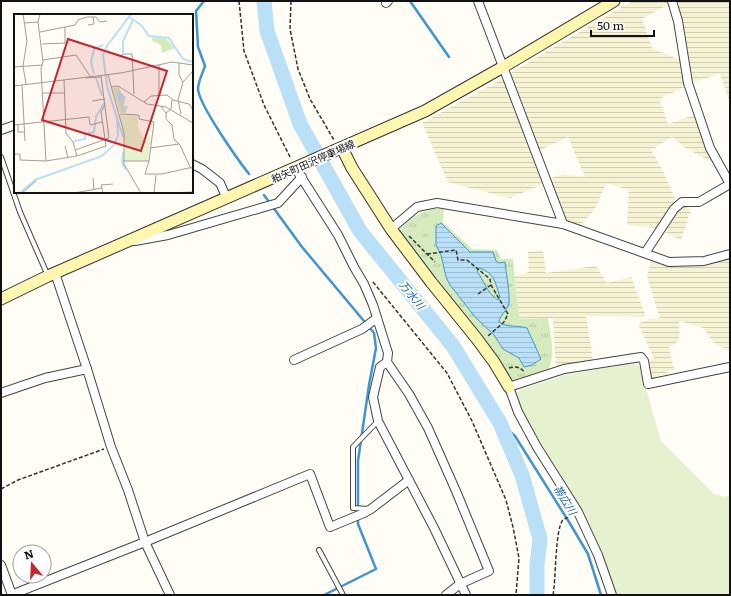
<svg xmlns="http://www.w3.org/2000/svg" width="731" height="596" viewBox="0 0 731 596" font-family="Literata,'Noto Sans JP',serif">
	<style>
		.farmland { fill: url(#farmland-rules) }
		.park { fill: url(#park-tufts) }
		.pitch { fill: #e6f2cf }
		.water { fill: url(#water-rules); stroke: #3f96cf; fill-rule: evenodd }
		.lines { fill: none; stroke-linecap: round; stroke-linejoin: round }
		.stream { stroke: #3f96cf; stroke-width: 2.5 }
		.river { stroke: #b9e0f7; stroke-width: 15 }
		.lane-casing { stroke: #444; stroke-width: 6 }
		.street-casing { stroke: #444; stroke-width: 10 }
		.secondary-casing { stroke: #333; stroke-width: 13 }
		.path { stroke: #333; stroke-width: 1.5; stroke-dasharray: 4 2; stroke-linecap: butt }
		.lane { stroke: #fff; stroke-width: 4 }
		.street { stroke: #fff; stroke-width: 8 }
		.secondary { stroke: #fff6b0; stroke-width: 11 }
		.labels { text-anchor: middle; stroke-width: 4; stroke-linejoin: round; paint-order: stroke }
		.street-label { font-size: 10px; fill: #111; stroke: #fff }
		.water-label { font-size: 11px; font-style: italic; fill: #1768a6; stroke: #fff }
		.inset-river { fill: none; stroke: #b9e0f7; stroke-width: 2 }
		.inset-road { fill: none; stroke: #a09f9a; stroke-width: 1 }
		.view { fill: #c4262e; fill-opacity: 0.15; stroke: #c4262e; stroke-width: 2 }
		.inset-edge { fill: none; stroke: #111; stroke-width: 2 }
	</style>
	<defs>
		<pattern id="farmland-rules" width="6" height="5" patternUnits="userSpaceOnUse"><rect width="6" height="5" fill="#f6f3d4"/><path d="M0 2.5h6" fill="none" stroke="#d2cfb5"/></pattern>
		<pattern id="park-tufts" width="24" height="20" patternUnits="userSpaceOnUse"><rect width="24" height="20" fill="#d5ebbd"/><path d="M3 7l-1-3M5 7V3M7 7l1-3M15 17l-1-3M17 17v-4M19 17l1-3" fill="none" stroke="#b6c8a1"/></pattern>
		<pattern id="water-rules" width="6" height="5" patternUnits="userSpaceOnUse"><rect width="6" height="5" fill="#b9e0f7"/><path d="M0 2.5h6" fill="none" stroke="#9ebfd3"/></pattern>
	</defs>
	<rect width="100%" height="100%" fill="#fffdf5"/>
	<!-- farmland -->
	<g class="farmland">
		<path d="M632,1H668L669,4L642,19L652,48L682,61L685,87L659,99L668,124L694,115L707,153L715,164L686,148L672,137L651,150L662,169L676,201L691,210L681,240L657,228L627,225L629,190L606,183L595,209L580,226L566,222L549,179L563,174L585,177L568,137L538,151L509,74Z"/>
		<path d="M675,1H730V103L720,74L691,83L689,56L681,21Z"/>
		<path d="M500,80L505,81L543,184L510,198L448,182L422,123Z"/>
		<path d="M543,250L546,273L596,266L607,283L631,277L646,317L586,316L593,361L556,368L553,318L519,319L515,276L529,272L528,252Z"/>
		<path d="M730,260V351L715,344L703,328L679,321V341L669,347L674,370L650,379L647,362L654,358L638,324L649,319H660L647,276L651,262L679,266H702Z"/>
	</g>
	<!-- park -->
	<path class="park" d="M434,209H444L443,222L472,249L497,250L501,259H513L519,319L548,318C550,333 557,358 547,371L520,380L515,381L509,379L495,354L482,336L430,273L399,231C410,218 417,213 434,209Z"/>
	<!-- pitch -->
	<path class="pitch" d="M634,363L640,367L661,441L714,494L725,497L730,495V595H615C605,565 595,534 580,507C559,469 534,436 515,396L520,390L565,375Z"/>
	<!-- water -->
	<path class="water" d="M441,223L470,252H493L496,261L499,263L505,262C506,272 510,294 509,303C507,311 500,315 499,322C507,328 518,325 527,328L541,359L532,365L524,367L519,358L503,349L494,335L475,317L450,285L446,277L441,255L436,245V226ZM479,268C495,273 495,283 500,297L498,300C487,293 484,281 477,271Z"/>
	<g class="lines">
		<!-- stream -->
		<g class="stream">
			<path d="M204,1L196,11L198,47L205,66C203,72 198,82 198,89C199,105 238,160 249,174"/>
			<path d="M410,1L449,57"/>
			<path d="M264,195L302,247L374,333L376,348L369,385L358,461V524L376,569L324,595"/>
			<path d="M500,423L515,436L569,522L588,554L601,595"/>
		</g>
		<!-- river -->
		<path class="river" d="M264,1L267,31L300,124L360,231L453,346L500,423L522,475L540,539L537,565V595"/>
		<defs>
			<g id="lane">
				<path d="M1,157L20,212L48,276"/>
				<path d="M369,509L353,508V447L378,421"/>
				<path d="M319,550L343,595"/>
			</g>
			<g id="street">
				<path d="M478,1L563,224"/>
				<path d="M672,1L678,21L688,83L710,148L730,184"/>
				<path d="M386,3L388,1"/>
				<path d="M1,130L15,125"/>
				<path d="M192,164L202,169L220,183L227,199"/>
				<path d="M296,169L338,235L354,267L364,284L373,305L388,353L387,362L409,394L428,428L456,491L489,571L460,584L446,595"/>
				<path d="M391,229L417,207L437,203L563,224L669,262L704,261L730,254"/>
				<path d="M135,241L168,235L278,203L302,177"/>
				<path d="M645,253L674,209L682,202H699L730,184"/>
				<path d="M55,273L87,369L111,447L128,490L145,542L170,595"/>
				<path d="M294,360L362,329L377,318"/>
				<path d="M387,362L380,367L373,397L378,421L434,528L466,595"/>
				<path d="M1,393L45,378L87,369"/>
				<path d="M1,565L12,595"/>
				<path d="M11,595L145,542L310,474L330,527L364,513L371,509L409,480"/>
				<path d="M612,595L598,555L578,512L537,447L518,412L509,387L564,369L641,357L644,361L648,384L730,367"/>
			</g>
			<g id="secondary">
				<path d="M342,148L352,168L391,229L431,282L477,339L494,362L509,387"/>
				<path d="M1,299L48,276L425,111L503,67L614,1"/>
			</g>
		</defs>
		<!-- lane casing -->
		<use href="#lane" class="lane-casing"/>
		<!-- street casing -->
		<use href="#street" class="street-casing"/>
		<!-- secondary casing -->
		<use href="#secondary" class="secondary-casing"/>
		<!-- path -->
		<g class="path">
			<path d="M239,1L244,51L264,105L291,159"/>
			<path d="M291,1L290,29L298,69L310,99L334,140"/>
			<path d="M409,236L435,262"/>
			<path d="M427,254L456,250L458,260H467L490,279L491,285L508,314L504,322L488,336"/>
			<path d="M373,282L447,373L472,421L506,500L513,527L519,558L516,595"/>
			<path d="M478,294L491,285"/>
			<path d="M509,368C516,366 521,367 525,373"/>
			<path d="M1,489L18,480L104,449"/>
			<path d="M553,595C556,581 555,528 563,520C566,518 569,517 572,515"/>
		</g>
		<!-- lane -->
		<use href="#lane" class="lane"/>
		<!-- street -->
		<use href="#street" class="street"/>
		<!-- secondary -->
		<use href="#secondary" class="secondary"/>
	</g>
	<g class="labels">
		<!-- street labels -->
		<g class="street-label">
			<text transform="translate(313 161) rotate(-24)" y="4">粕矢町田沢停車場線</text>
		</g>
		<!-- water labels -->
		<g class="water-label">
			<text transform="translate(412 295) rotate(51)" y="4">万水川</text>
			<text transform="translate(565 500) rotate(58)" y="4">帯広川</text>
		</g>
	</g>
	<!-- overview -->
	<g transform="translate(14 14)">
		<rect width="179" height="179" fill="#fffdf5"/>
		<path d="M138,24H151L161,34L148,39L147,31L138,27ZM105,73L107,79L112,83L110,91L114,92L112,99H106L98,74Z" fill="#d5ebbd"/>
		<path d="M106,101L124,102V114L129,123H137L134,147H110L111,132Z" fill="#e6f2cf"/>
		<path d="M104,75L111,83L108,91L112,97L109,98L103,83Z" fill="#b9e0f7"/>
		<path class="inset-river" d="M115,3L127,11L135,22L155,24L169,45L179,48M109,39V27L119,6M80,60L77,48L80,35L89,31M82,64L88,82M103,104L109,123M60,127L71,125V120L80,118L82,103L90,89M109,138L108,148L112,156M6,179L21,166L88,142L100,131L104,121L103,104L93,72L89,41L93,32L117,0"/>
		<path class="inset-road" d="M9,0L13,27L9,52L12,70M26,0L24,8L29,48L27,55L32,147M10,9L24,8M74,11L80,10L79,3M26,18L61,11L64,6L73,3H82L86,8L93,7M28,30L51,29V13M106,43L109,40H118L120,80M29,46L62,41L76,62M165,49V61L169,68M0,53L28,51M94,61L110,119V150L127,179M72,64L87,63M50,66L52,119L59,128L63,142M8,71L11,127M0,72L107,59L158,48L179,51M97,73L104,72L133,90L152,93L179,109M29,79H50M145,82V51M78,87L91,85M130,88L137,82L153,81L159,86L175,90L179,96M147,92L152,99V105L158,111L160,125L166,131L177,155M152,99L157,95L158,86M106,100L125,101V105L140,108L135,147H109M167,100L164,86L169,68L179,57M0,111L75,103L76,111L88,108M4,111V118H11M51,132L54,144M136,134L165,130M61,136L95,124L87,62M0,140H6V146L32,147L63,142L92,132L87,98L91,91M135,147L131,160H148L179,153M79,164L80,176M88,174L87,171L99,170M8,179L22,167M60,179L88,174L89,179M140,179L142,161M154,179L179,178"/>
		<path class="view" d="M54,25L153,57L127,137L28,106Z"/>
		<rect width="179" height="179" class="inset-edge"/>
	</g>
	<!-- border -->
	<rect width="731" height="596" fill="none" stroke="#111111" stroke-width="4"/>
	<!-- north arrow -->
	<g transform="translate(32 564) rotate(342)"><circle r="19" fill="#ffffff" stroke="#a0a0a0"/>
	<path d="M0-3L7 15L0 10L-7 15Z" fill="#c4262e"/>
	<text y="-6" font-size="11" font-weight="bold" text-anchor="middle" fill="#111111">N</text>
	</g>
	<!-- scale -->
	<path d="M591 30v6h63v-6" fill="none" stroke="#111111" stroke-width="2"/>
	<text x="597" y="30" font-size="12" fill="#111111" stroke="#ffffff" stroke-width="3" paint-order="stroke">50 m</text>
</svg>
